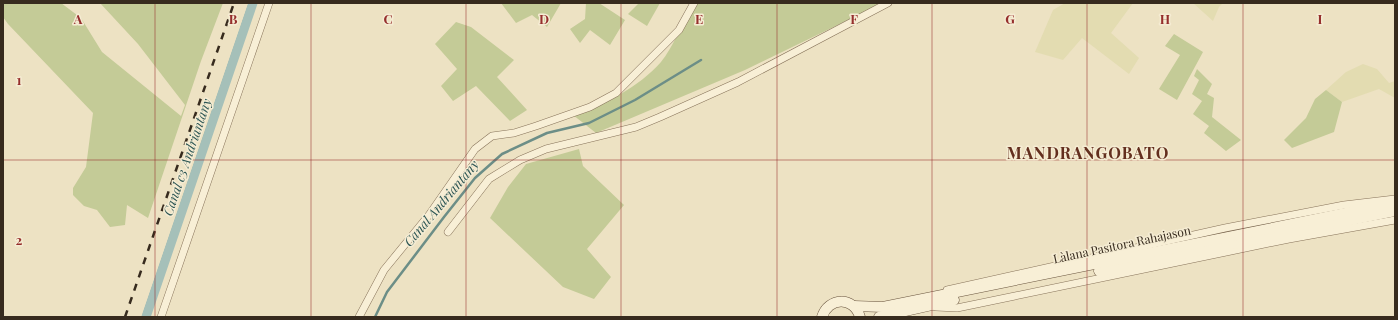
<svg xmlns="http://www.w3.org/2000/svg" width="1398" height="320" viewBox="0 0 1398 320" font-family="'Playfair Display',serif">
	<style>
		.farmland { fill: #e3dcb1 }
		.green { fill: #c4cb97 }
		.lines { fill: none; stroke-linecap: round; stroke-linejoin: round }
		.stream { stroke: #6c8e87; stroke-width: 2.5 }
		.canal { stroke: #a5c0b9; stroke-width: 9 }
		.street-casing { stroke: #87735a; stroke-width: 8 }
		.secondary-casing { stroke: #69543e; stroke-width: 11 }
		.street { stroke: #f8efd6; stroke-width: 7 }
		.secondary { stroke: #f8efd6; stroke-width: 10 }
		.rail { stroke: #372b1e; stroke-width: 2.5; stroke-dasharray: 7 7; stroke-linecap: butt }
		.grid { fill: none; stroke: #952e2c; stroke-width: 1; stroke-opacity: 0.55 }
		.labels { text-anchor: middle; stroke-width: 3; stroke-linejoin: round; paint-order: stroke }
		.street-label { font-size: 12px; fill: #372b1e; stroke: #f5ecd3 }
		.water-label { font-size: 13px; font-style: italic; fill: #2e5755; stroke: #f5ecd3 }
		.district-label { font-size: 16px; font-weight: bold; letter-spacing: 1px; fill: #632f1e; stroke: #f5ecd3 }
		.grid-label { font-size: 13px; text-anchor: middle; font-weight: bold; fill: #952e2c; stroke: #f5ecd3; stroke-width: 3; stroke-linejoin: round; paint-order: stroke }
	</style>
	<rect width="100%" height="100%" fill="#ede2c3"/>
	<!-- farmland -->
	<g class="farmland">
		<path d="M1065,3H1133L1111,33L1139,58L1129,74L1082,38L1063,60L1035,52L1053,10Z"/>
		<path d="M1193,3H1223L1219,7L1213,21Z"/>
		<path d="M1363,64L1377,69L1389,83L1395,81V98L1379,89L1342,102L1326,90L1346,72Z"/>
	</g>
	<!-- green -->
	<g class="green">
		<path d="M3,3H61L81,18L102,52L181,116L185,105L138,44L100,3H223L201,61L148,218L127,205L125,225L110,227L97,210L84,206L73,195V188L86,167L93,113L8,24L3,17Z"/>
		<path d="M501,3H561L547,27L532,15L516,23Z"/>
		<path d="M586,3H599L625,20L610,45L590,30L580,43L570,29L585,19Z"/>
		<path d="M639,3H660L647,26L628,14Z"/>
		<path d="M694,3H883L745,70L596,133L573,115C605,104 638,88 661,62C672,49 685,19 694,3Z"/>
		<path d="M456,22L471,27L514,60L497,77L527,110L510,121L476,86L453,101L441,86L457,69L435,44Z"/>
		<path d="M1174,34L1203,52L1177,100L1159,89L1180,55L1165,46Z"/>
		<path d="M1197,69L1212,84L1207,94L1214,98L1212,117L1241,140L1226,151L1204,133L1209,126L1193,114L1202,101L1192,94L1199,80L1194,76Z"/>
		<path d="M1326,90L1342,102L1334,132L1292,148L1284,140L1306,118L1315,99Z"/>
		<path d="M579,149L583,166L624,205L587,249L611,277L594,299L563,287L490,218L508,187L526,164Z"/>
	</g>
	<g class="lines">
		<!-- stream -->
		<g class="stream">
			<path d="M143,317L250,3"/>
			<path d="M375,317L387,292L444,217L475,178L502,154L547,133L589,123L635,100L701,60"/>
		</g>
		<!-- canal -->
		<path class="canal" d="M146,317L253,3"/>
		<defs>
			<g id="street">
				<path d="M448,232L489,179L520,160L546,149L636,127L660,117L738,82L888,3"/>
				<path d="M947,290L1225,228L1344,205L1395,199"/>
				<path d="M936,307L957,308L1289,239L1395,220"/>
				<path d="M161,317L269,3"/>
				<path d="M359,317L384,270L429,215L475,149L492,136L514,133L536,126L590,107L616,93L679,30L694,3"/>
			</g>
			<g id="secondary">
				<path d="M1099,271L1395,211"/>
				<path d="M854,306L883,307L1395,203"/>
				<path d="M822,317C828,297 854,296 860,317"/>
				<path d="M879,317L954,300"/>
			</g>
		</defs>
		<!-- street casing -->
		<use href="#street" class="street-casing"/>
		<!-- secondary casing -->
		<use href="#secondary" class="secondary-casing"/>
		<!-- street -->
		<use href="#street" class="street"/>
		<!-- secondary -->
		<use href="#secondary" class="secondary"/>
		<!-- rail -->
		<path class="rail" d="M125,317L234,3"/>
	</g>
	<!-- grid -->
	<path class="grid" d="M155,3V317M311,3V317M466,3V317M621,3V317M777,3V317M932,3V317M1087,3V317M1243,3V317M3,160H1395"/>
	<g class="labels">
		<!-- street labels -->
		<g class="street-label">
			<text transform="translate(1122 245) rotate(-12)" y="4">Làlana Pasitora Rahajason</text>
		</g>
		<!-- water labels -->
		<g class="water-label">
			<text transform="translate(187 157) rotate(-71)" y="5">Canal c3 Andriantany</text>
			<text transform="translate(441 203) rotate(-50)" y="5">Canal Andriantany</text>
		</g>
		<!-- district labels -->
		<g class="district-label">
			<text x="1088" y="159">MANDRANGOBATO</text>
		</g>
	</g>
	<g class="grid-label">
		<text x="78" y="24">A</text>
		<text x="233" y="24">B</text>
		<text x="388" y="24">C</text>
		<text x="544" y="24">D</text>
		<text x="699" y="24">E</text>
		<text x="854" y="24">F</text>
		<text x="1010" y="24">G</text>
		<text x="1165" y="24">H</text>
		<text x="1320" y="24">I</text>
		<text x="19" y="85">1</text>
		<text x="19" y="245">2</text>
	</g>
	<!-- border -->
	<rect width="1398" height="320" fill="none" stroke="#372b1e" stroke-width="8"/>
</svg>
